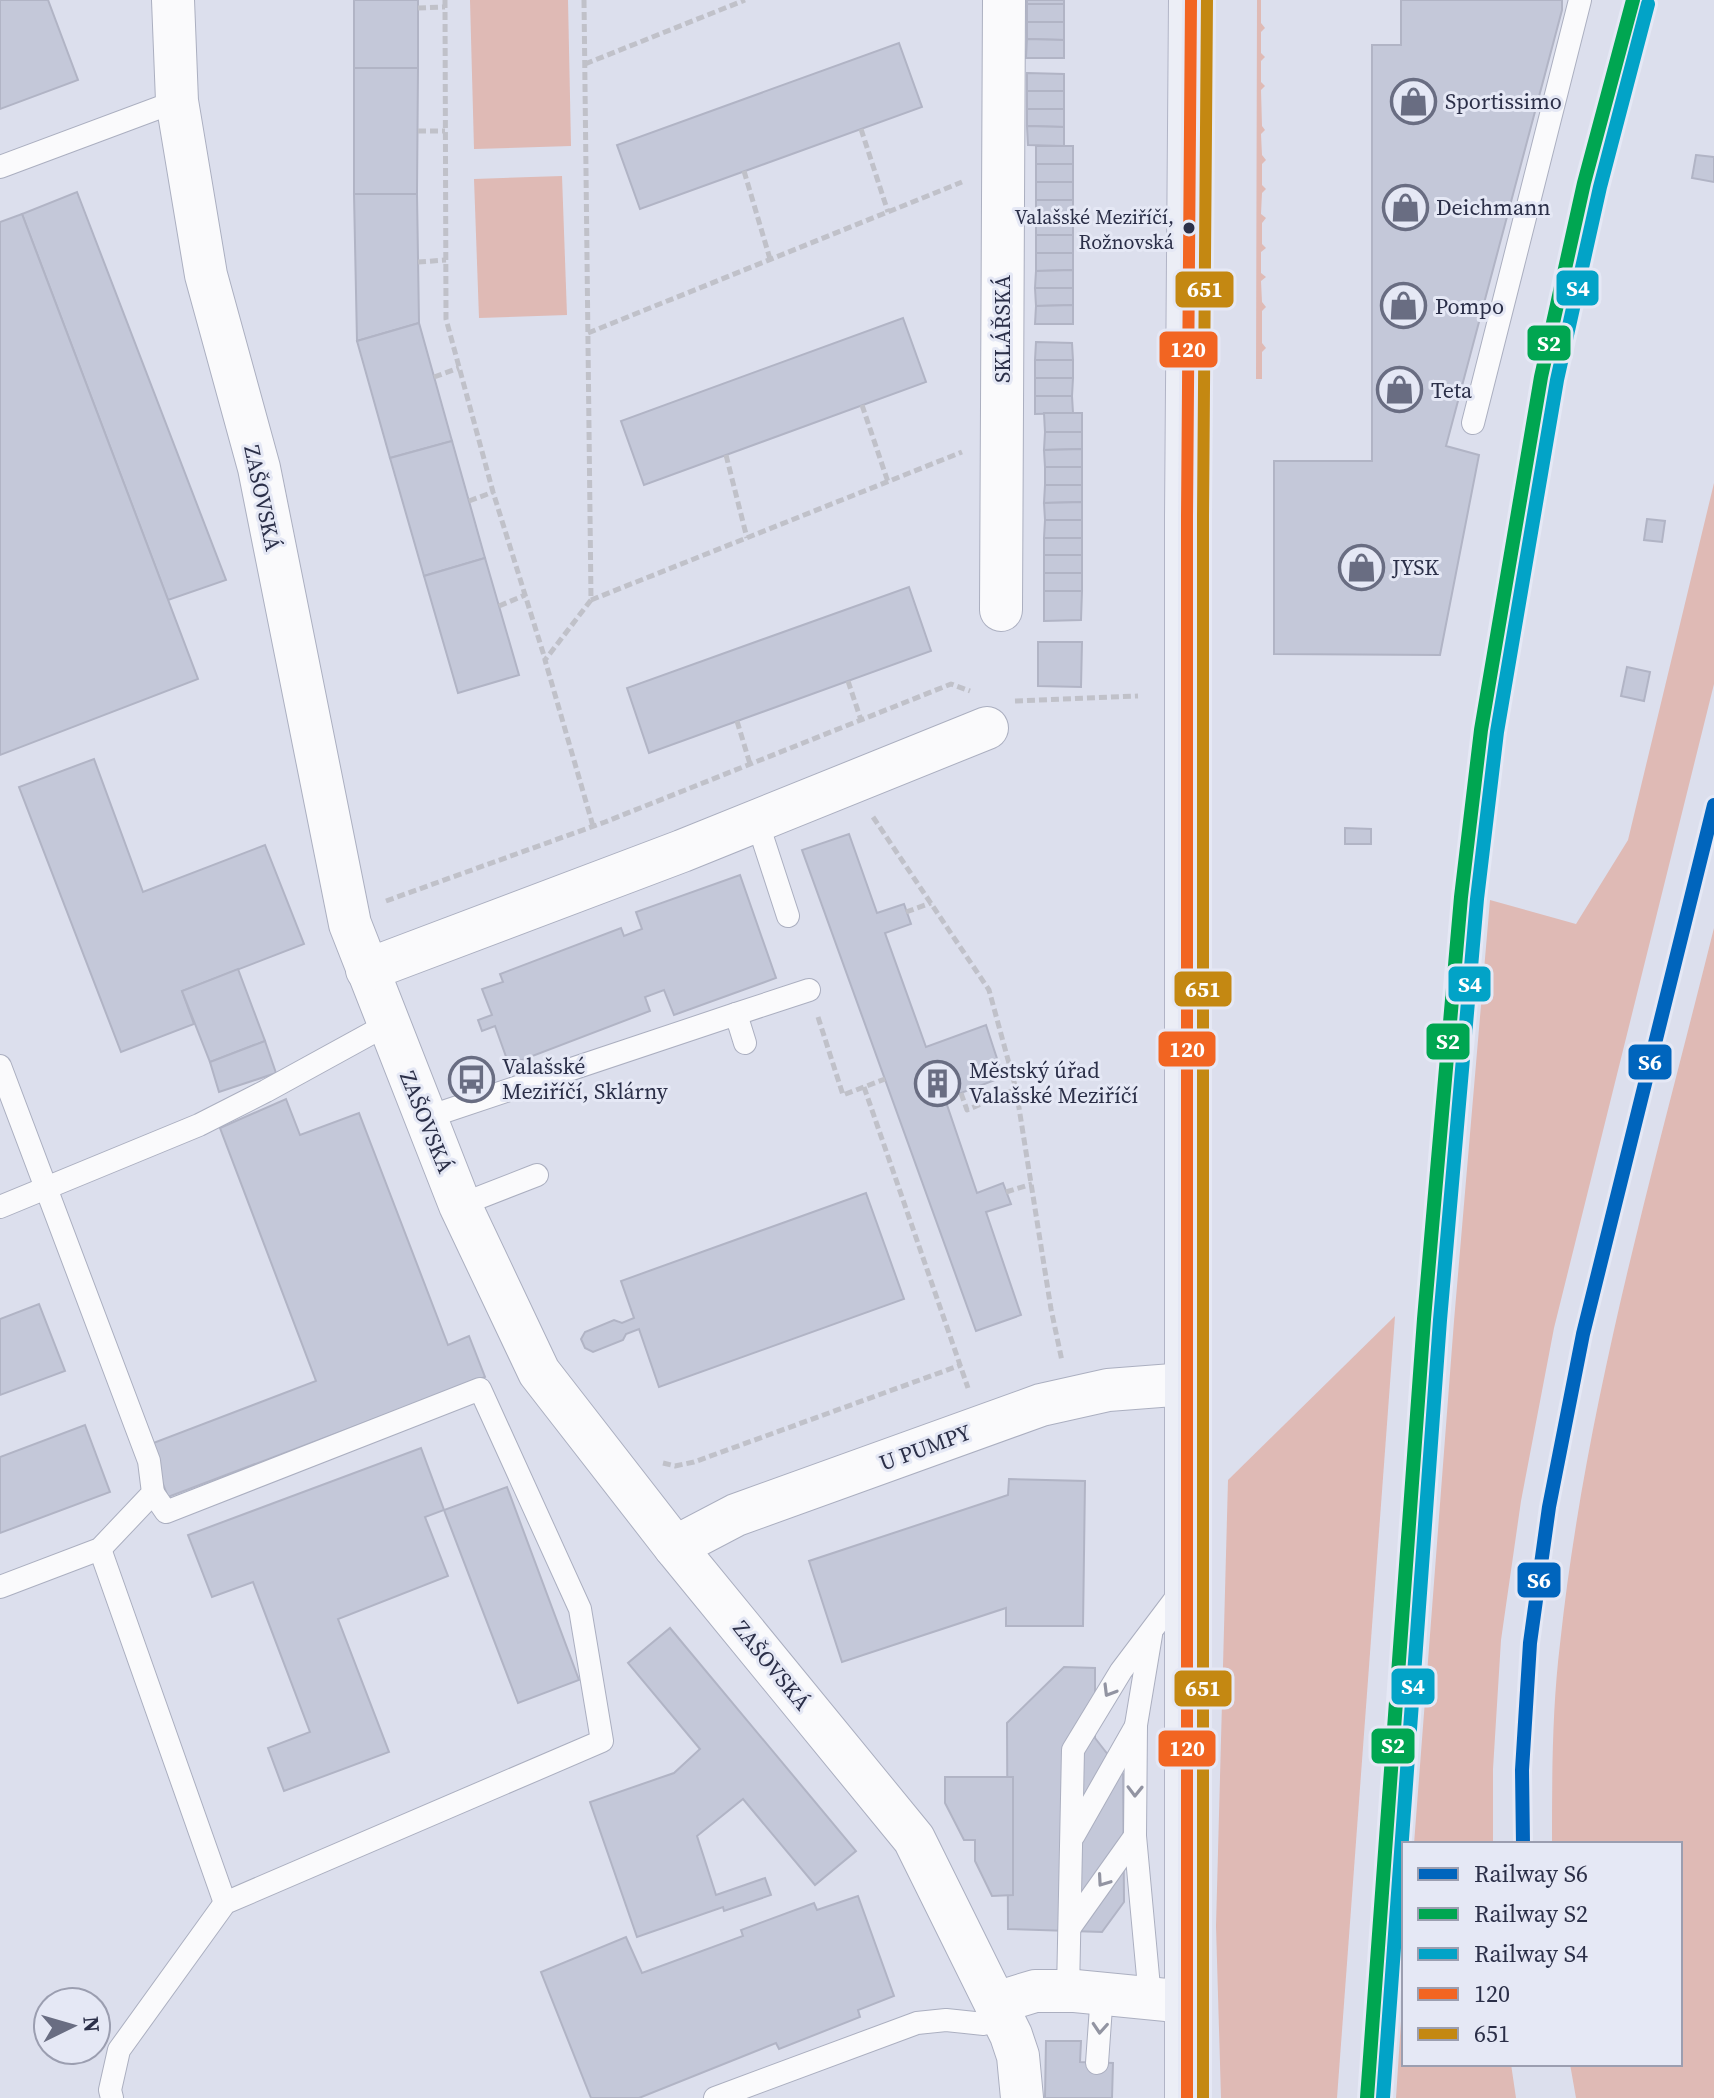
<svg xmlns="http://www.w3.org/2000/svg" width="1714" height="2098" viewBox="0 0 1714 2098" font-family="'Source Serif 4',serif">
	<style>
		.green { fill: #dfbab5 }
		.building { fill: #c4c8d9; stroke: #b1b4c5; stroke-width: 2 }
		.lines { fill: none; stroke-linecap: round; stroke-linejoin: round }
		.service-casing { stroke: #abafc0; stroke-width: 24 }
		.minor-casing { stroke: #abafc0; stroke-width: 44 }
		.primary-casing { stroke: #b1b4c6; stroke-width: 46 }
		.path { stroke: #c0c1c9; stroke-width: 5; stroke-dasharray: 8 4; stroke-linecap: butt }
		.service { stroke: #fafafc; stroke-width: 22 }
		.minor { stroke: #fafafc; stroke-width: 42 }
		.primary { stroke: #eceef6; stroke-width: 44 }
		.bus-1-casing { stroke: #e5e8f5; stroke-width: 18 }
		.bus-2-casing { stroke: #e5e8f5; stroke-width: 18 }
		.bus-1 { stroke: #f26522; stroke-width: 12 }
		.bus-2 { stroke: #c48812; stroke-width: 12 }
		.rail-1-casing { stroke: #e5e8f5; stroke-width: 20 }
		.rail-2-casing { stroke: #e5e8f5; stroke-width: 20 }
		.rail-3-casing { stroke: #e5e8f5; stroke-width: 20 }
		.rail-1 { stroke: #0065bd; stroke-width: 14 }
		.rail-2 { stroke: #00a651; stroke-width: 14 }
		.rail-3 { stroke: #02a3c7; stroke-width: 14 }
		.oneway { stroke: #9294a2 }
		.bus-dot { fill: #2b2f48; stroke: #e5e8f5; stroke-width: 3 }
		.labels { text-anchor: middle; stroke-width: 6; stroke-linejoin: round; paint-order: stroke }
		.bus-label { font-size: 20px; fill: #2b2f48; stroke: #e5e8f5; text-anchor: end }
		.poi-label { font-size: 22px; fill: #2b2f48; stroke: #e5e8f5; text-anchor: start }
		.street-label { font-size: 22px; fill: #2b2f48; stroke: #e5e8f5 }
		.line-badge { stroke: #e5e8f5; stroke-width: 3 }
		.badge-label { font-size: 22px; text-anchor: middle; font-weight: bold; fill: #fff }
	</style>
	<rect width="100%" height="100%" fill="#dcdfed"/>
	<!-- green -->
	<g class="green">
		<path d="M470,0H568L571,146L474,149Z"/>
		<path d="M1257,0H1261V23L1265,28L1261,32V53L1265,57L1261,61V82L1265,86L1261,90L1262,126L1265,130L1261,134L1262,155L1266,160L1262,164V185L1266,189L1262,193L1261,214L1266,218L1262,223V244L1266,248L1261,252V273L1266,277L1261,281L1262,302L1266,307L1262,311V343L1266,348L1262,352V379H1256Z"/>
		<path d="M562,176L567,315L479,318L474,179Z"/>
		<path d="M1714,483V684L1554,1328L1521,1501L1501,1640L1493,1769V1844H1414L1454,1321L1490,900L1576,924L1628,840Z"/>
		<path d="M1714,928V2098H1576L1570,2064H1680V1844H1552C1552,1778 1552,1710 1560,1644C1586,1401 1655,1165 1714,928Z"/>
		<path d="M1395,1316L1337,2098H1221L1216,1926L1228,1480Z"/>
		<path d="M1404,1975V2064H1511L1516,2098H1396Z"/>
	</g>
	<!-- building -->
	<g class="building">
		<path d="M0,0H48L78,80L0,109Z"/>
		<rect x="354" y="0" width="64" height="68"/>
		<rect x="1027" y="0" width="37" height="4"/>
		<path d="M1401,0H1562V10L1446,446L1479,455L1440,655L1274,654V461H1372V45H1401Z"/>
		<rect x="1027" y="4" width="37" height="18"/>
		<path d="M1027,22H1064V40L1027,39Z"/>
		<path d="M1027,39L1064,40V58H1026Z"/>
		<path d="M899,43L922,107L640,209L617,145Z"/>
		<path d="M354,68H418L417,194H354Z"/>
		<path d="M1027,73L1064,74V91H1027Z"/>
		<rect x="1027" y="91" width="37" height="18"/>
		<path d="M1027,109H1064V127L1027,126Z"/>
		<path d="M1027,126L1064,127V146L1028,145Z"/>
		<rect x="1036" y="146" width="37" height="18"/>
		<path d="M1696,155L1714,157V182L1692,178Z"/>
		<rect x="1036" y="164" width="37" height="18"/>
		<rect x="1036" y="182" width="37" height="18"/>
		<path d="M77,192L226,580L168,600L22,214Z"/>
		<path d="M354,194H417L419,323L357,341Z"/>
		<rect x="1036" y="200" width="37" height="17"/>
		<path d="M22,214L198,679L0,755V222Z"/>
		<rect x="1036" y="217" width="37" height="18"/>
		<rect x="1036" y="235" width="37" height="18"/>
		<path d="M1036,253H1073V270L1036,271Z"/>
		<path d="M1073,270V288H1035L1036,271Z"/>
		<path d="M1035,288H1073V305L1036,306Z"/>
		<path d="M1073,305V324H1035L1036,306Z"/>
		<path d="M903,318L926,382L644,485L621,421Z"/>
		<path d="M419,323L452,441L390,458L357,341Z"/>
		<path d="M1036,342L1072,343L1073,360H1035Z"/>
		<rect x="1035" y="360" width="38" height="18"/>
		<path d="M1035,378H1073L1072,396H1035Z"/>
		<path d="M1035,396H1072L1073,413L1035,414Z"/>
		<path d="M1044,413H1082V432H1045Z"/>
		<path d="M1045,432H1082V449L1044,450Z"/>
		<path d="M452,441L485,558L424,576L390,458Z"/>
		<path d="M1082,449V467H1045L1044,450Z"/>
		<rect x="1045" y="467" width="37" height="18"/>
		<path d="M1045,485H1082V502L1044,503Z"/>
		<path d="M1082,502V520H1045L1044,503Z"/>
		<path d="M1647,519L1665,521L1662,542L1644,540Z"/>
		<path d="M1045,520H1082V538H1044Z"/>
		<rect x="1044" y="538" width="38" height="17"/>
		<rect x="1044" y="555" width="38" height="18"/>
		<path d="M485,558L519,675L458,693L424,576Z"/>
		<rect x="1044" y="573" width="38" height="18"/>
		<path d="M909,587L931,651L649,753L627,688Z"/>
		<path d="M1044,591H1082L1081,620L1044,621Z"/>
		<path d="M1038,642H1082L1081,687L1038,686Z"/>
		<path d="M1627,667L1650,672L1644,701L1621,696Z"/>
		<path d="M94,759L143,892L265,845L304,944L182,991L194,1024L121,1052L19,787Z"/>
		<path d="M1345,828L1371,829V844H1345Z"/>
		<path d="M849,834L877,913L904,904L911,924L885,933L926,1047L986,1025L1003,1077L945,1099L977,1193L1003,1183L1011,1204L986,1212L1021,1315L976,1331L802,850Z"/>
		<path d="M740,875L776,978L674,1015L664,990L645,997L650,1011L509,1065L495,1026L482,1031L478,1020L492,1015L482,989L503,982L500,974L621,928L624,936L642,929L636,912Z"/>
		<path d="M238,969L265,1041L210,1062L182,991Z"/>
		<path d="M265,1041L276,1073L219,1092L210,1062Z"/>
		<path d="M286,1099L300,1135L359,1113L448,1345L469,1336L485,1377L168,1497L148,1445L316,1381L220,1128Z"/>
		<path d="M866,1193L904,1299L659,1387L639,1329L626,1334L623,1340L593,1352L585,1348L581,1339L585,1332L614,1320L622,1323L634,1318L621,1281Z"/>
		<path d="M39,1304L65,1371L0,1395V1319Z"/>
		<path d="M85,1425L110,1492L0,1533V1457Z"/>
		<path d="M421,1448L444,1510L425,1517L448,1576L338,1619L389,1752L284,1791L268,1748L310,1732L253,1582L212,1597L188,1535Z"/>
		<path d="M1009,1479L1085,1481L1083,1626H1006V1608L842,1662L809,1561L1008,1495Z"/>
		<path d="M507,1487L579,1680L518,1703L444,1510Z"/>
		<path d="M670,1628L856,1851L815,1885L743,1799L697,1836L716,1895L765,1878L771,1895L724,1911L723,1907L637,1937L590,1802L674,1773L700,1749L628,1663Z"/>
		<path d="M1064,1667L1095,1668V1738L1123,1774L1124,1902L1102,1932L1008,1929L1007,1723Z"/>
		<path d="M945,1777H1013V1895L992,1896L975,1861V1840H964L945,1803Z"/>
		<path d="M858,1896L894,1996L858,2010L860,2017L779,2049L776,2043L639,2098H591L541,1972L626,1937L642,1973L743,1936L741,1930L814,1903L817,1910Z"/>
		<path d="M1046,2041H1081L1080,2062L1113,2063L1112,2098H1045Z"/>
	</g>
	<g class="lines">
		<defs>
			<g id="service">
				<path d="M0,167L177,101"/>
				<path d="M1473,423L1580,0"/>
				<path d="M757,821L788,916"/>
				<path d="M736,1014L809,990"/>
				<path d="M0,1066L149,1461L153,1493L100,1549L0,1587"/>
				<path d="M425,1118L736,1014L745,1043"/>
				<path d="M460,1205L537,1175"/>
				<path d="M0,1207L199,1125L266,1091L388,1024"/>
				<path d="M100,1549L225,1903"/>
				<path d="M1074,1835L1136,1726"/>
				<path d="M1071,1926L1135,1836"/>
				<path d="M1068,1991L1073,1750L1121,1671L1182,1590"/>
				<path d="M1150,1998L1135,1836L1136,1725L1151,1635"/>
				<path d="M1097,2063L1102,1993"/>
				<path d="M112,2098L110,2090L119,2050L225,1903L602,1741L580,1609L480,1389L166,1512L153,1493"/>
				<path d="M715,2098L917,2023L946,2020L984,2024"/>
			</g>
			<g id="minor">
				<path d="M173,0L177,101L206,275L259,468L350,924L460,1205L539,1372L675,1547L914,1839L1011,2035L1018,2056L1022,2098"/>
				<path d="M1001,610L1004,0"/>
				<path d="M367,970L682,851L987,728"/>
				<path d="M675,1547L736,1515L1041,1405L1108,1390L1186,1384"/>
				<path d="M996,2003L1035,1991H1075L1187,2002"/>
			</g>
			<path id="primary" d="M1187,2098V517L1191,0"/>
		</defs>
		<!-- service casing -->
		<use href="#service" class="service-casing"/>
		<!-- minor casing -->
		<use href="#minor" class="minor-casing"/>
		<!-- primary casing -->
		<use href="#primary" class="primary-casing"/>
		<!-- path -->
		<g class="path">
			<path d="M445,0L446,319L493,492L545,659"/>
			<path d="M584,0L591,600L545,660L593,826"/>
			<path d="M418,8L445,7"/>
			<path d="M585,64L745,0"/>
			<path d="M861,129L888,212"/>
			<path d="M418,131H445"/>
			<path d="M744,171L770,259"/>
			<path d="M418,262L446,260"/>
			<path d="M588,333L962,182"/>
			<path d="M434,377L459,368"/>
			<path d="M862,405L888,482"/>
			<path d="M726,455L747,538"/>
			<path d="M469,501L493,492"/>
			<path d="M591,600L962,452"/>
			<path d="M499,606L525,595"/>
			<path d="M848,681L861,720"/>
			<path d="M1015,701L1138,696"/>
			<path d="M737,721L750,764"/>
			<path d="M873,817L989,990L1016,1089L1051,1309L1062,1361"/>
			<path d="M386,901L605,822L951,684L970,691"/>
			<path d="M906,912L931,903"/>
			<path d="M818,1017L843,1095L885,1079"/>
			<path d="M864,1087L968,1388"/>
			<path d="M961,1093L967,1110L1016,1089"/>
			<path d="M1006,1192L1032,1184"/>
			<path d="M663,1463L675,1466L694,1462L961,1365"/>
		</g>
		<!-- service -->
		<use href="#service" class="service"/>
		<!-- minor -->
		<use href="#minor" class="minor"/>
		<!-- primary -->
		<use href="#primary" class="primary"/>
		<defs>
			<path id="bus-1" d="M1187,2098V517L1191,0"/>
			<path id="bus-2" d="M1203,2098V517L1207,0"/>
		</defs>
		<!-- bus-1 casing -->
		<use href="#bus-1" class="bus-1-casing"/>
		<!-- bus-2 casing -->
		<use href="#bus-2" class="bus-2-casing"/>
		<!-- bus-1 -->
		<use href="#bus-1" class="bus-1"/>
		<!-- bus-2 -->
		<use href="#bus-2" class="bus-2"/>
		<defs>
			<path id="rail-1" d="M1523,1844L1522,1770L1530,1643L1549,1507L1583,1334L1714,805"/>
			<path id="rail-2" d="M1367,2098L1424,1319L1461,897L1481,730L1541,377L1584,183L1633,0"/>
			<path id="rail-3" d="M1383,2098L1440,1320L1477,899L1497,732L1557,380L1600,187L1648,4"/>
		</defs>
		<!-- rail-1 casing -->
		<use href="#rail-1" class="rail-1-casing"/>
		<!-- rail-2 casing -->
		<use href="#rail-2" class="rail-2-casing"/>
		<!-- rail-3 casing -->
		<use href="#rail-3" class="rail-3-casing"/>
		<!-- rail-1 -->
		<use href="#rail-1" class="rail-1"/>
		<!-- rail-2 -->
		<use href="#rail-2" class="rail-2"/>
		<!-- rail-3 -->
		<use href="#rail-3" class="rail-3"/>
	</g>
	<!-- one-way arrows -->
	<defs><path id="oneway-chevron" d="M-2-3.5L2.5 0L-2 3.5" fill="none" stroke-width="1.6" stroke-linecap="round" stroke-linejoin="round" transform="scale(2)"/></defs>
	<g class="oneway">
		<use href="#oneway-chevron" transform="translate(1109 1691) rotate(121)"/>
		<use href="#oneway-chevron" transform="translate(1135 1791) rotate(91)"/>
		<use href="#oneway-chevron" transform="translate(1103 1881) rotate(125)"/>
		<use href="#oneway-chevron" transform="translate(1100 2028) rotate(94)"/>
	</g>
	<!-- icons -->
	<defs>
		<symbol id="shop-ring" viewBox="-11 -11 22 22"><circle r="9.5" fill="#e5e8f5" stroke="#696d82" stroke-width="1.5"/><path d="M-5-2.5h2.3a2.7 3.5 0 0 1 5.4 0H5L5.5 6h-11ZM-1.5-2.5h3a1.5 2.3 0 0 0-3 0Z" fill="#696d82"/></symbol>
		<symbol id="bus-ring" viewBox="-11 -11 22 22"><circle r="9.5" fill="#e5e8f5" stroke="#696d82" stroke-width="1.5"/><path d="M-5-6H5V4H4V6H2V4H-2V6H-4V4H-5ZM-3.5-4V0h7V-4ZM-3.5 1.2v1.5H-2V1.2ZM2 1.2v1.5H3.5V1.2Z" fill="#696d82"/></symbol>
		<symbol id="building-ring" viewBox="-11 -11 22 22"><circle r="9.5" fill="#e5e8f5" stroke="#696d82" stroke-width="1.5"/><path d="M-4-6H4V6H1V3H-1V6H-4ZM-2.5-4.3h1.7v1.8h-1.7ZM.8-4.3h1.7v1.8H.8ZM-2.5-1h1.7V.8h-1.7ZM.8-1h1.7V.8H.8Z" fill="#696d82"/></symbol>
	</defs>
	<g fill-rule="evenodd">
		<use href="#shop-ring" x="1388" y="76" width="51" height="51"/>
		<use href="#shop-ring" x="1380" y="182" width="51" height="51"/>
		<use href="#shop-ring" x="1378" y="280" width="51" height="51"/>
		<use href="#shop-ring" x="1374" y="364" width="51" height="51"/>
		<use href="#shop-ring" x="1336" y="542" width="51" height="51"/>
		<use href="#bus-ring" x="446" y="1054" width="51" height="51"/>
		<use href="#building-ring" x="912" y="1058" width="51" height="51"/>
	</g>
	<!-- markers -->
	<circle class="bus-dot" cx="1189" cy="228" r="7"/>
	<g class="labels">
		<!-- bus labels -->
		<g class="bus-label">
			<text x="1174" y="224">Valašské Meziříčí,<tspan x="1174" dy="25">Rožnovská</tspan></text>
		</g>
		<!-- poi labels -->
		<g class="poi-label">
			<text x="1445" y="109">Sportissimo</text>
			<text x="1436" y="215">Deichmann</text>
			<text x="1435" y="314">Pompo</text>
			<text x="1431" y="398">Teta</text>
			<text x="1392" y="575">JYSK</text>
			<text x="502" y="1074">Valašské<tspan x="502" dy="25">Meziříčí, Sklárny</tspan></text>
			<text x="969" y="1078">Městský úřad<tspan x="969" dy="25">Valašské Meziříčí</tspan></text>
		</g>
		<!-- street labels -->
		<g class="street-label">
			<text transform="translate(1002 329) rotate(-90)" y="8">SKLÁŘSKÁ</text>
			<text transform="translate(263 498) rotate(78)" y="8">ZAŠOVSKÁ</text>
			<text transform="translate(427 1122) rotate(68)" y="8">ZAŠOVSKÁ</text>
			<text transform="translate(925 1447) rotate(-20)" y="8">U PUMPY</text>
			<text transform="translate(772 1665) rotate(51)" y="8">ZAŠOVSKÁ</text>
		</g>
	</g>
	<g class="line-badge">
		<rect x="1555" y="269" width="45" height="38" rx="8" fill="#02a3c7"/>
		<rect x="1174" y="270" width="61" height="39" rx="8" fill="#c48812"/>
		<rect x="1526" y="324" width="46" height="38" rx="8" fill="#00a651"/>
		<rect x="1158" y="330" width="61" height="39" rx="8" fill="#f26522"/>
		<rect x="1447" y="965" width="45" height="38" rx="8" fill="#02a3c7"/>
		<rect x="1173" y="970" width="60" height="38" rx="8" fill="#c48812"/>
		<rect x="1425" y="1022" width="46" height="39" rx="8" fill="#00a651"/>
		<rect x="1157" y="1030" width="60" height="38" rx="8" fill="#f26522"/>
		<rect x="1627" y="1043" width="46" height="38" rx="8" fill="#0065bd"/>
		<rect x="1516" y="1561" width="46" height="38" rx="8" fill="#0065bd"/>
		<rect x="1390" y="1667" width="46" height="39" rx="8" fill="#02a3c7"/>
		<rect x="1173" y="1669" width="60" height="39" rx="8" fill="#c48812"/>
		<rect x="1370" y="1727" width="46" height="38" rx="8" fill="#00a651"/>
		<rect x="1157" y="1729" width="60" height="39" rx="8" fill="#f26522"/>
	</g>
	<g class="badge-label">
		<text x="1578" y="296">S4</text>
		<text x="1205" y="297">651</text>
		<text x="1549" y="351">S2</text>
		<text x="1188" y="357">120</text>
		<text x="1470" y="992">S4</text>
		<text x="1203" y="997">651</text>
		<text x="1448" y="1049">S2</text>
		<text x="1187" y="1057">120</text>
		<text x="1650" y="1070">S6</text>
		<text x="1539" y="1588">S6</text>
		<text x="1413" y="1694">S4</text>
		<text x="1203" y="1696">651</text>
		<text x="1393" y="1753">S2</text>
		<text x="1187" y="1756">120</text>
	</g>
	<!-- legend -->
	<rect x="1402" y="1842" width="280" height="224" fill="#e5e8f5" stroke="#9b9eb0" stroke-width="2"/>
	<rect x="1418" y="1868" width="40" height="12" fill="#0065bd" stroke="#9b9eb0" stroke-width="2"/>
	<text x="1474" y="1882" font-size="24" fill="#2b2f48">Railway S6</text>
	<rect x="1418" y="1908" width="40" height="12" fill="#00a651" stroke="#9b9eb0" stroke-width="2"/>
	<text x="1474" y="1922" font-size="24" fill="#2b2f48">Railway S2</text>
	<rect x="1418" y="1948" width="40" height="12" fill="#02a3c7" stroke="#9b9eb0" stroke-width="2"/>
	<text x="1474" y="1962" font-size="24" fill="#2b2f48">Railway S4</text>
	<rect x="1418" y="1988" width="40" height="12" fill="#f26522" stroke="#9b9eb0" stroke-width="2"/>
	<text x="1474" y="2002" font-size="24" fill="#2b2f48">120</text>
	<rect x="1418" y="2028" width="40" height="12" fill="#c48812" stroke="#9b9eb0" stroke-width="2"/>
	<text x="1474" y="2042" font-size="24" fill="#2b2f48">651</text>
	<!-- north arrow -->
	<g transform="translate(72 2026) rotate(85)"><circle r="38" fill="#e5e8f5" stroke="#9b9eb0" stroke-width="2"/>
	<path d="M0-6L14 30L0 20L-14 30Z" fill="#696d82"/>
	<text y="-12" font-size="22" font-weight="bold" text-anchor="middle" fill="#2b2f48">N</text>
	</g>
</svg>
